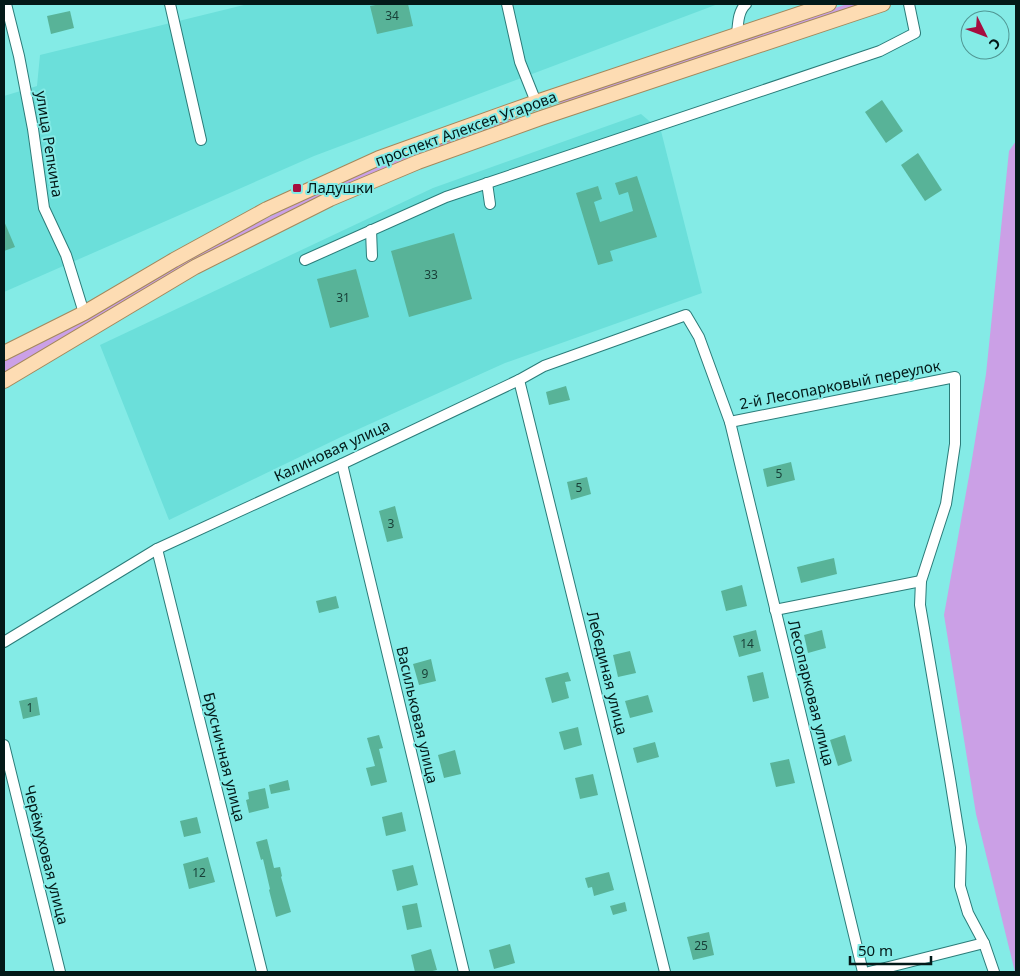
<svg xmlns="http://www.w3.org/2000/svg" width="1020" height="976" viewBox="0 0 1020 976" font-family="'Noto Sans',sans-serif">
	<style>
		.built { fill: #6bdfda }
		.green { fill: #cba0e6 }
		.building { fill: #58b398 }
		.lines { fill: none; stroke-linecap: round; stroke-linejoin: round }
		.minor-casing { stroke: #2b7c79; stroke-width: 12 }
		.major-casing { stroke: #a4885c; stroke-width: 16 }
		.minor { stroke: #fff; stroke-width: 10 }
		.major { stroke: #fddcb3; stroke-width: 14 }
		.poi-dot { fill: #a60d3f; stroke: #84ebe6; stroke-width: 2 }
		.labels { text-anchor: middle; stroke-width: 4; stroke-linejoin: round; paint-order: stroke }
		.number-label { font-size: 12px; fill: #184038 }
		.street-label { font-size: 15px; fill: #031918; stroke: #84ebe6 }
		.poi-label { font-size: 15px; fill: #031918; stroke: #84ebe6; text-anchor: start }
	</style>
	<rect width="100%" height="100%" fill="#84ebe6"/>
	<!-- built -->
	<g class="built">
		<path d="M248,4H718L314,156L4,292V96L37,86L40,55Z"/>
		<path d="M641,114L661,131L702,293L505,363L341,437L169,520L100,345L433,188Z"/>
	</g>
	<!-- green -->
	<g class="green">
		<path d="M847,4H863L563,106L559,104L562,100Z"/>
		<path d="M510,117L514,118L515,120L431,152L4,373V360L73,327L184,261L233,235L297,203L343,182L407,155Z"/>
		<path d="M1016,141V972H1015L976,814L944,615L971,465L986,374L1009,151Z"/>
	</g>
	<!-- building -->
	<g class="building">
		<path d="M381,4H408L413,26L377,34L370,6Z"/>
		<path d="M70,11L74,28L51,34L47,16Z"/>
		<path d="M882,100L903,131L886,143L865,112Z"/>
		<path d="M918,153L942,190L925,201L901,165Z"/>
		<path d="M637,176L657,237L610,251L613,261L598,265L576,193L598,186L602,199L594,202L600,222L633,211L628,192L619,195L615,183Z"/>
		<path d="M4,221L15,247L4,251Z"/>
		<path d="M454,233L472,299L409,317L391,251Z"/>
		<path d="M356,269L369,317L330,328L317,279Z"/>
		<path d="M566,386L570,400L549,405L546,392Z"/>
		<path d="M791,462L795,480L767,487L763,469Z"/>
		<path d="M587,477L591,494L571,500L567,482Z"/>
		<path d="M395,506L403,538L387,542L379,511Z"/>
		<path d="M834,558L837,574L801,583L797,567Z"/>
		<path d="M742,585L747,606L726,611L721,591Z"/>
		<path d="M336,596L339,608L319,613L316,601Z"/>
		<path d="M756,630L761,651L739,657L733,636Z"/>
		<path d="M822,630L826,648L808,653L804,635Z"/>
		<path d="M630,651L636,673L618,677L613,655Z"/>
		<path d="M431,659L436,681L419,685L413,664Z"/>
		<path d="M568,672L571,681L565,682L569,698L552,703L545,678Z"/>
		<path d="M763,672L769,698L753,702L747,676Z"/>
		<path d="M648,695L653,712L630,718L625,701Z"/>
		<path d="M37,697L40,715L23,719L19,701Z"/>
		<path d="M578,727L582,745L564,750L559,732Z"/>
		<path d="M379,735L383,748L379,749L387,782L371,786L366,768L375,766L367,738Z"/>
		<path d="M845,735L852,761L838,766L830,740Z"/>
		<path d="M655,742L659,757L637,763L633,748Z"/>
		<path d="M455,750L461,774L444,778L438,755Z"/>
		<path d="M789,759L795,783L776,787L770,763Z"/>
		<path d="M593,774L598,795L580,799L575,778Z"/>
		<path d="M288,780L290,790L271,794L269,785Z"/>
		<path d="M265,788L269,808L249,813L246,800L249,799L248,792Z"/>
		<path d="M402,812L406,831L386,836L382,817Z"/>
		<path d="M197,817L201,833L184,837L180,821Z"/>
		<path d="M267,839L274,868L280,867L282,876L281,877L291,912L276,917L269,890L270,889L263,859L261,860L256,842Z"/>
		<path d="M208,857L215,882L189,889L183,864Z"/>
		<path d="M413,865L418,885L397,891L392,870Z"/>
		<path d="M609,872L614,890L594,896L592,887L588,888L585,878Z"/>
		<path d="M625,902L627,911L613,915L610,906Z"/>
		<path d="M417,903L422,927L407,930L402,906Z"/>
		<path d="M709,932L714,955L693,960L687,937Z"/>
		<path d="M510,944L515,963L494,969L489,950Z"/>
		<path d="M431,949L437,970L428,972H415L411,955Z"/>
	</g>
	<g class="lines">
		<defs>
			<g id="minor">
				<path d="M6,4L19,56L33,129L44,208L66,255L84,313"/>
				<path d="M170,4L201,140"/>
				<path d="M507,4L520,62L536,102"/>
				<path d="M737,35C738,24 738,11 746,4"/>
				<path d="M487,183L490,204"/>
				<path d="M371,230L372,256"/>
				<path d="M305,260L446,197L880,51L915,33L909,4"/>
				<path d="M519,380L665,972"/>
				<path d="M730,422L955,377V444L946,504L921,581L920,605L950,779L961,847L960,886L968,913L984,943L994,972"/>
				<path d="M342,464L464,972"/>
				<path d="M157,549L262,972"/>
				<path d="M775,610L921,581"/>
				<path d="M4,642L157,549L342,464L519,380L544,366L686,315L699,337L730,422L863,972"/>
				<path d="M4,745L60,972"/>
				<path d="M869,972L984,943"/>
			</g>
			<g id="major">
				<path d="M4,353L84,313L174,260L267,209L379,158L536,102L829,4"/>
				<path d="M4,381L195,267L330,199L418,162L541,118L883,4"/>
			</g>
		</defs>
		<!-- minor casing -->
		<use href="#minor" class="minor-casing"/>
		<!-- major casing -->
		<use href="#major" class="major-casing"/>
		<!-- minor -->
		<use href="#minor" class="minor"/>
		<!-- major -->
		<use href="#major" class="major"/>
	</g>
	<!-- markers -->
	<rect class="poi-dot" x="292" y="183" width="10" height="10" rx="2.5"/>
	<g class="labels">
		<!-- number labels -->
		<g class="number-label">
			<text x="392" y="20">34</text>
			<text x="431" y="279">33</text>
			<text x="343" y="302">31</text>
			<text x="779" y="478">5</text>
			<text x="579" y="492">5</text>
			<text x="391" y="528">3</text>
			<text x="747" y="648">14</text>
			<text x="425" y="678">9</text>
			<text x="30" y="712">1</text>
			<text x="199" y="877">12</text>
			<text x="701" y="950">25</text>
		</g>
		<!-- street labels -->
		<g class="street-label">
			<text transform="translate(466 129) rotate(-20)" y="5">проспект Алексея Угарова</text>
			<text transform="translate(49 144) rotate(81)" y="5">улица Репкина</text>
			<text transform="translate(840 385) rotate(-11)" y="5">2-й Лесопарковый переулок</text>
			<text transform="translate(332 451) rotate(-25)" y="5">Калиновая улица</text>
			<text transform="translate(607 673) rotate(76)" y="5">Лебединая улица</text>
			<text transform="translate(811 693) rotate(76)" y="5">Лесопарковая улица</text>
			<text transform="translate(417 715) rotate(77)" y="5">Васильковая улица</text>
			<text transform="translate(224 757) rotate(76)" y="5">Брусничная улица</text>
			<text transform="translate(46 855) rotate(76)" y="5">Черёмуховая улица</text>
		</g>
		<!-- poi labels -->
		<g class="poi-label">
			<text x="307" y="193">Ладушки</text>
		</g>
	</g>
	<!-- border -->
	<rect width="1020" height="976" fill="none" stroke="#031918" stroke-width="10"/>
	<!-- north arrow -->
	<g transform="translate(985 35) rotate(132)"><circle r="24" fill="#84ebe6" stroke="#509794"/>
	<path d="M0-4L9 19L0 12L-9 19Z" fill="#a60d3f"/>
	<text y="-8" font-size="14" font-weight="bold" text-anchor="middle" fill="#031918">С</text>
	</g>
	<!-- scale -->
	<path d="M850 956v8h81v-8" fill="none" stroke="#031918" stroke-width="2.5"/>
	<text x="858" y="956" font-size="15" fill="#031918" stroke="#84ebe6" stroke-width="4" paint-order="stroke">50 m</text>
</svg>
